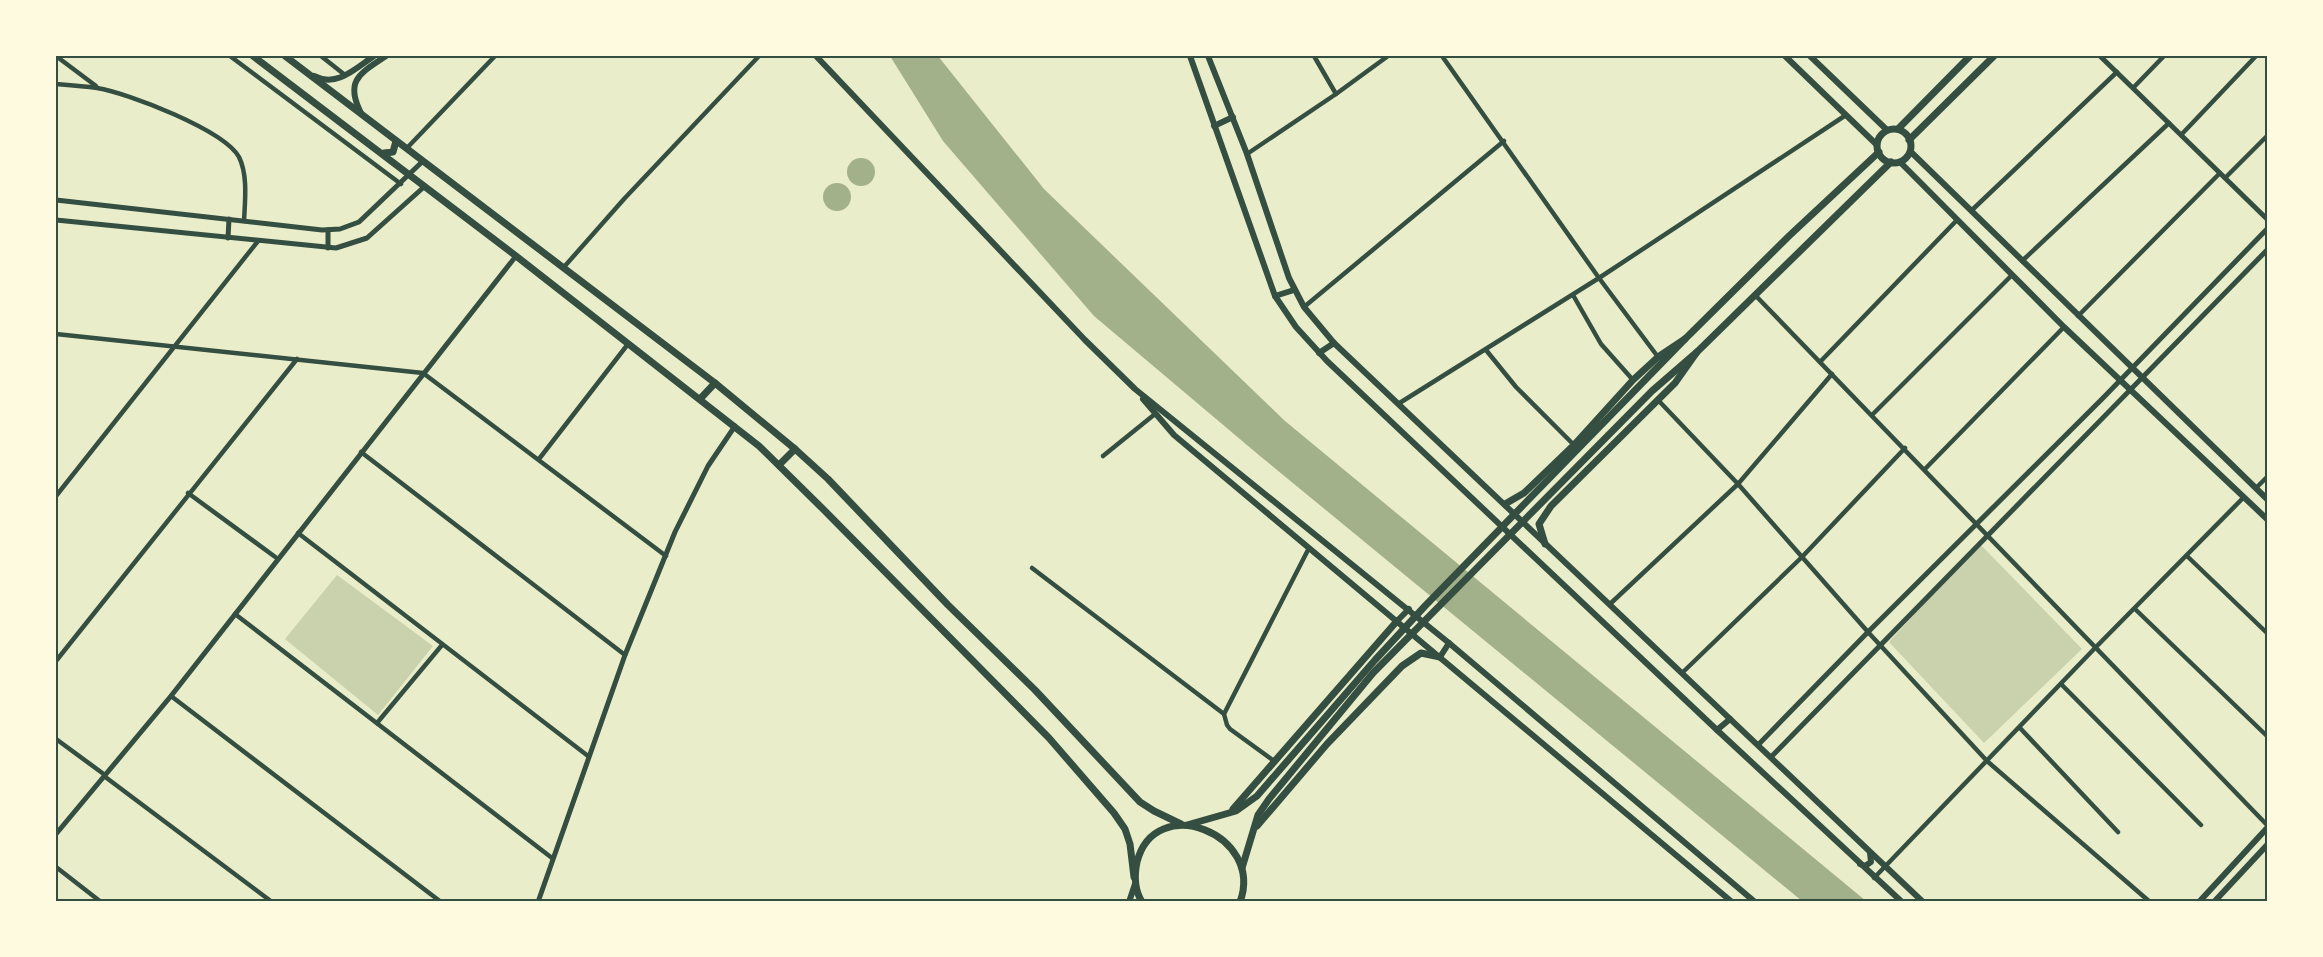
<svg xmlns="http://www.w3.org/2000/svg" width="2323" height="957" viewBox="0 0 2323 957" font-family="'PT Sans Narrow',sans-serif">
	<style>
		.green { fill: #cad2ad }
		.water { fill: #a3b18a }
		.lines { fill: none; stroke-linecap: round; stroke-linejoin: round }
		.minor { stroke: #344e41; stroke-width: 4.5 }
		.tertiary { stroke: #344e41; stroke-width: 5 }
		.secondary { stroke: #344e41; stroke-width: 6 }
		.primary { stroke: #344e41; stroke-width: 7 }
		.neatline { fill: none; stroke: #344e41; stroke-width: 2 }
	</style>
	<rect width="100%" height="100%" fill="#e9edc9"/>
	<!-- green -->
	<g class="green">
		<path d="M1979,543L2082,649L1984,743L1889,642Z"/>
		<path d="M337,575L433,646L378,715L285,639Z"/>
	</g>
	<!-- water -->
	<g class="water">
		<path d="M890,56H938L1044,189L1285,421L1866,901H1802L1260,456L1094,316L943,141Z"/>
		<circle cx="861" cy="172" r="14"/>
		<circle cx="837" cy="197" r="14"/>
	</g>
	<g class="lines">
		<!-- minor -->
		<g class="minor">
			<path d="M56,56L96,86"/>
			<path d="M230,56L401,184"/>
			<path d="M321,56L345,75"/>
			<path d="M1314,56L1336,94"/>
			<path d="M1442,56L1599,278L1658,357"/>
			<path d="M56,84C69,85 83,86 97,88C128,93 224,130 239,157C248,175 245,201 244,221"/>
			<path d="M2133,88L2164,56"/>
			<path d="M2181,135L2256,56"/>
			<path d="M407,148L495,56"/>
			<path d="M1247,154L1336,94L1388,56"/>
			<path d="M2225,178L2268,135"/>
			<path d="M1971,211L2117,72"/>
			<path d="M2022,261L2169,123"/>
			<path d="M564,267L624,199L759,56"/>
			<path d="M1573,295L1601,344L1633,380"/>
			<path d="M1756,296L2268,826"/>
			<path d="M1304,307L1504,141"/>
			<path d="M2078,316L2220,173"/>
			<path d="M56,334L423,373L666,556"/>
			<path d="M1486,350L1516,387L1574,445"/>
			<path d="M1820,362L1957,220"/>
			<path d="M1658,400L1738,484L1868,632L1987,761L2150,902"/>
			<path d="M1398,404L1599,278L1846,115"/>
			<path d="M1872,415L2012,275"/>
			<path d="M361,452L625,655"/>
			<path d="M1103,456L1155,414"/>
			<path d="M539,459L628,344"/>
			<path d="M1925,469L2064,327"/>
			<path d="M2256,488L2268,476"/>
			<path d="M188,493L278,559"/>
			<path d="M56,496L258,241"/>
			<path d="M298,533L588,756"/>
			<path d="M2187,556L2268,634"/>
			<path d="M1032,568L1224,714"/>
			<path d="M1610,604L1738,484L1832,374"/>
			<path d="M2135,609L2268,737"/>
			<path d="M235,614L552,858"/>
			<path d="M56,661L297,359"/>
			<path d="M1682,673L1802,557L1905,448"/>
			<path d="M2062,685L2201,825"/>
			<path d="M171,696L441,902"/>
			<path d="M377,723L442,645"/>
			<path d="M2020,728L2118,832"/>
			<path d="M56,739L105,775"/>
			<path d="M1274,761L1230,729L1227,725L1224,714L1309,548"/>
			<path d="M104,776L272,902"/>
			<path d="M56,867L101,902"/>
			<path d="M1874,878L2095,648L2244,497"/>
		</g>
		<!-- tertiary -->
		<g class="tertiary">
			<path d="M2100,56L2268,220"/>
			<path d="M56,200L322,230L340,229L359,222L423,161"/>
			<path d="M56,220L336,248L367,238L425,186"/>
			<path d="M328,230V248"/>
			<path d="M228,238L229,219"/>
			<path d="M1758,745L1868,632L2103,398L2268,228"/>
			<path d="M1771,757L2268,249"/>
			<path d="M56,834L171,696L516,256"/>
			<path d="M538,902L625,655L675,532L708,466L735,426"/>
		</g>
		<!-- secondary -->
		<g class="secondary">
			<path d="M816,56L1085,340L1135,389L1449,643L1755,902"/>
			<path d="M1190,56L1275,296L1296,327L1327,361L1717,730L1902,902"/>
			<path d="M1208,56L1247,154L1289,278L1304,307L1334,343L1923,902"/>
			<path d="M1785,56L1877,145"/>
			<path d="M1810,56L1887,130"/>
			<path d="M314,76C337,88 356,68 374,56"/>
			<path d="M361,113C344,80 361,73 386,56"/>
			<path d="M1214,126L1233,117"/>
			<path d="M1910,151L2268,500"/>
			<path d="M1900,162L2064,327L2268,520"/>
			<path d="M1275,296L1294,290"/>
			<path d="M1319,353L1334,343"/>
			<path d="M1143,399L1174,435L1732,902"/>
			<path d="M1397,621L1409,609"/>
			<path d="M1440,657L1449,643"/>
			<path d="M1717,730L1730,719"/>
			<path d="M1860,864L1865,866L1871,862L1870,853"/>
			<path d="M1129,902L1135,884"/>
			<path d="M2199,902L2268,827"/>
			<path d="M2214,902L2268,844"/>
		</g>
		<!-- primary -->
		<g class="primary">
			<path d="M253,56L516,256L759,446L824,510L1049,738L1114,813L1125,829L1130,844L1134,877"/>
			<path d="M285,56L715,383L795,449L828,479L948,605L1035,690L1140,802L1154,811L1181,824"/>
			<path d="M1898,129L1970,56"/>
			<circle cx="1894" cy="146" r="17"/>
			<path d="M1909,140L1994,56"/>
			<path d="M384,153L393,152L396,141"/>
			<path d="M700,399L715,383"/>
			<path d="M779,465L795,449"/>
			<path d="M1505,504L1524,493L1574,445L1633,380L1658,357L1685,339L1789,236L1879,152"/>
			<path d="M1545,544L1539,524L1551,506L1675,383L1697,352L1891,162"/>
			<path d="M1233,809L1397,621"/>
			<path d="M1187,825L1236,811L1257,796L1375,660L1425,606L1685,339"/>
			<path d="M1257,826L1327,744L1402,666L1421,653L1440,657"/>
			<path d="M1242,868L1258,815L1269,799L1373,673L1652,391L1697,352"/>
			<path d="M1142,902C1134,889 1134,876 1137,862C1155,791 1265,834 1240,902"/>
		</g>
	</g>
	<!-- border -->
	<rect width="2323" height="957" fill="none" stroke="#fefae0" stroke-width="114"/>
	<rect x="57" y="57" width="2209" height="843" class="neatline"/>
</svg>
